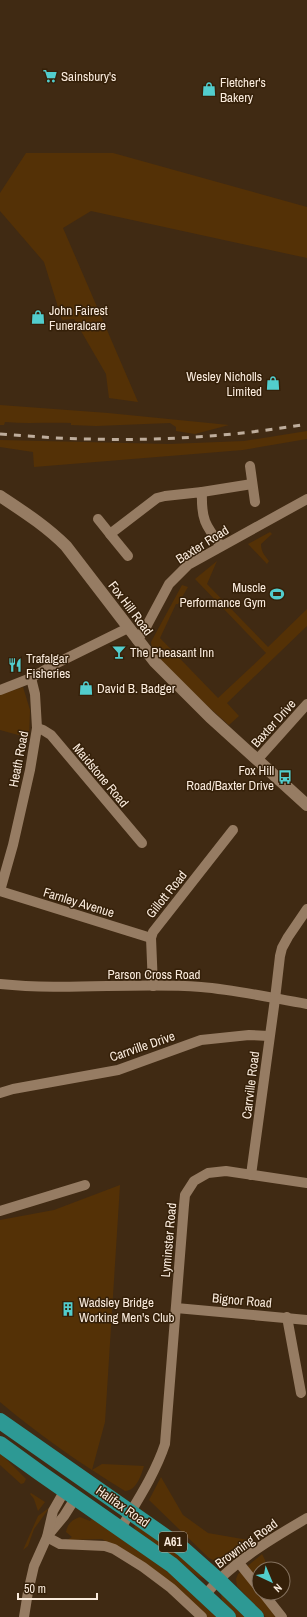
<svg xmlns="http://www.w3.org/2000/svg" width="307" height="1617" viewBox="0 0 307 1617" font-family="'Archivo Narrow',sans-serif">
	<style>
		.green { fill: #543106 }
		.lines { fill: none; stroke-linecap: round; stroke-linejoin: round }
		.minor { stroke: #967c63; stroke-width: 10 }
		.tertiary { stroke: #967c63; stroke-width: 12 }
		.trunk { stroke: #2d9994; stroke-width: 16 }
		.rail { stroke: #bead9c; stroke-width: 3; stroke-dasharray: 7 7; stroke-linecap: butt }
		.labels { text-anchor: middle; stroke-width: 3; stroke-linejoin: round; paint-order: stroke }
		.shield { fill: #352009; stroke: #bfae9d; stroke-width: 1 }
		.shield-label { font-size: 12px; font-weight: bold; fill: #faebdd }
		.poi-label { font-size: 13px; fill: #faebdd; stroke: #352009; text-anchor: start }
		.street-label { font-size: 13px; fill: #faebdd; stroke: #352009 }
	</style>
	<rect width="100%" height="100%" fill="#402a13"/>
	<!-- green -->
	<g class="green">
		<path d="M26,153H113L307,207V258L91,211L63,228L138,402L109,398L106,374L74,319L62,320L44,262L0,211V193Z"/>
		<path d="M0,405L108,413L229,425L195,434L176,431V427L170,423L96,426L71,425V423C49,422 27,424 5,422L4,425H0Z"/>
		<path d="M307,431V439L243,450L34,467L33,452L0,447V440L169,444L244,441Z"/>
		<path d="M270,532L272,534L261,544C261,552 265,556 269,561L267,564L248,544Z"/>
		<path d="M217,561L207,584L268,647L307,609V626L227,703L239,716L229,725C215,712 151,659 151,642L182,585L188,587L178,604H176L160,638L218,698L266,653L195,579Z"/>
		<path d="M23,687L30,710L29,738L0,730V695Z"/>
		<path d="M120,1185L105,1422L92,1470L102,1464L144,1466C141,1476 136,1491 125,1491C81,1464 39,1435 0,1402V1220L54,1210Z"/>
		<path d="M0,1453L26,1479L24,1483L21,1484L0,1465Z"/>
		<path d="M161,1477L183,1515L208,1533L254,1541L222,1561H215L209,1558L149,1500Z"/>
		<path d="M31,1493L45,1502L38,1511L34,1499L30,1494Z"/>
		<path d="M50,1507L34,1529L28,1546L23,1550L38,1516Z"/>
		<path d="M80,1517L90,1521L93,1518L163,1566L220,1617H207L183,1594L134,1558L102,1539L67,1540L72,1537L66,1532C68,1523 72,1520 80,1517Z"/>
		<path d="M136,1524L197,1568L204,1577L203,1578L199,1577L136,1533L134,1527Z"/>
		<path d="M262,1554L265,1560L266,1569H259V1593L276,1617H266L237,1586L236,1579L238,1574Z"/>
		<path d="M224,1593L249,1617H236L225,1605L222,1601L221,1595Z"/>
	</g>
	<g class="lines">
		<!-- minor -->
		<g class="minor">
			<path d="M250,466L255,502"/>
			<path d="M202,492L252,484"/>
			<path d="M98,519L110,534"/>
			<path d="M128,556L110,534L157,498L165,496L202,492C201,519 205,525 221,546"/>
			<path d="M137,640L145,629L169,584L188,565L307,499"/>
			<path d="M0,690L31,678L55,664L128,628"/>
			<path d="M37,728L43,730L51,735L142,843"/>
			<path d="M257,760L307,704"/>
			<path d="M0,891L13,845L30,770L37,728L35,694L31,678"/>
			<path d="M0,891L151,938"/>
			<path d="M0,984C67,991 134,982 201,987C237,990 272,998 307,1004"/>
			<path d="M153,986L151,938L153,932L233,830"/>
			<path d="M0,1093L13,1089L118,1070L201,1040L249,1035L269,1036"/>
			<path d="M251,1175L275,999L280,956L282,948L288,937L307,909"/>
			<path d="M0,1211L85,1185"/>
			<path d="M176,1308L307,1320"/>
			<path d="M287,1317L301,1393"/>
			<path d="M121,1528C137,1501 155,1474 165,1444L184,1205L185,1195L194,1181L208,1173L226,1171L307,1183"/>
			<path d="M49,1534L64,1516L76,1497"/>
			<path d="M47,1537L60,1544L105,1546L114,1549L143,1567L171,1588L202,1617"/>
			<path d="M239,1563L259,1588"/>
			<path d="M263,1593L282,1617"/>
			<path d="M205,1595C232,1562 271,1539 307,1518"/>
			<path d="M24,1617L28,1592L34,1566L47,1537L53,1511L65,1490"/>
		</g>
		<!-- tertiary -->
		<path class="tertiary" d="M0,496C24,512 46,526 66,546L155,662L210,717L307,805"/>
		<!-- trunk -->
		<g class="trunk">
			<path d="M0,1421L183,1549L218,1580L256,1617"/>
			<path d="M0,1444L40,1473L172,1565L228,1617"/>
		</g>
		<!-- rail -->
		<path class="rail" d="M0,434C30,436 61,439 91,439C164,441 236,436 307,424"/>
	</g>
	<!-- icons -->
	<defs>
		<symbol id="supermarket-bare" viewBox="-9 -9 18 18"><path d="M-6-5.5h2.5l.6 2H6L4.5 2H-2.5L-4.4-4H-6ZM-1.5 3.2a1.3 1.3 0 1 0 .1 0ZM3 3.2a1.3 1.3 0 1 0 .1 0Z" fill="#52cdcd" stroke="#352009" stroke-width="2.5" paint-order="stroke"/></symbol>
		<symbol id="shop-bare" viewBox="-9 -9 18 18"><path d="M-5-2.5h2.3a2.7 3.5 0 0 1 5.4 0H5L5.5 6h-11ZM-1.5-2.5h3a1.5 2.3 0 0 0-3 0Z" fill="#52cdcd" stroke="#352009" stroke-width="2.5" paint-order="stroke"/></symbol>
		<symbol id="stadium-bare" viewBox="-9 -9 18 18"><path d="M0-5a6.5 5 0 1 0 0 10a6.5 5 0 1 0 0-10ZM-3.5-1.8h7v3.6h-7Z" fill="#52cdcd" stroke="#352009" stroke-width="2.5" paint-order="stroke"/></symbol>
		<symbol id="bar-bare" viewBox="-9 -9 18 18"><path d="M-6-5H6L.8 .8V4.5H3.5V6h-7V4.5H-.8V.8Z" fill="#52cdcd" stroke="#352009" stroke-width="2.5" paint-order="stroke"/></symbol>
		<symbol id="restaurant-bare" viewBox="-9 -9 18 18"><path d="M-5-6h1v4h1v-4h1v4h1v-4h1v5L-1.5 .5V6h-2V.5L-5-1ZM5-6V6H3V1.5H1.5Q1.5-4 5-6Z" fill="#52cdcd" stroke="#352009" stroke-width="2.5" paint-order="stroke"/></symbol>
		<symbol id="bus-bare" viewBox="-9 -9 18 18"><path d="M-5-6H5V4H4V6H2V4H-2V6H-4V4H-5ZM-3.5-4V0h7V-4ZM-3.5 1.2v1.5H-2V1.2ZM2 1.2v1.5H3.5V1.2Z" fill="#52cdcd" stroke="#352009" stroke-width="2.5" paint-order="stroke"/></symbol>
		<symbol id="building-bare" viewBox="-9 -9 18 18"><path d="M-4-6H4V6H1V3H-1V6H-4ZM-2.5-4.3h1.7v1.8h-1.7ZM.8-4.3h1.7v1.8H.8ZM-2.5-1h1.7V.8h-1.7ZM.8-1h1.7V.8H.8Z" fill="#52cdcd" stroke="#352009" stroke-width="2.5" paint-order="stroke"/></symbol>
	</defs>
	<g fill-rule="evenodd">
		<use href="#supermarket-bare" x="40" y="66" width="20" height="20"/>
		<use href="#shop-bare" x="199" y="79" width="20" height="20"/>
		<use href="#shop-bare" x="28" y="307" width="20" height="20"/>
		<use href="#shop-bare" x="263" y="373" width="20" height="20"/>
		<use href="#stadium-bare" x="267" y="584" width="20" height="20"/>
		<use href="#bar-bare" x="109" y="642" width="20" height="20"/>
		<use href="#restaurant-bare" x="5" y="655" width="20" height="20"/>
		<use href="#shop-bare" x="76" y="678" width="20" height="20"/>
		<use href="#bus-bare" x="275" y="767" width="20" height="20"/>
		<use href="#building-bare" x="58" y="1299" width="20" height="20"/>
	</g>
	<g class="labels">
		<!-- shield labels -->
		<rect class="shield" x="159" y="1532" width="28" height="20" rx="3"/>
		<g class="shield-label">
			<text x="173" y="1546">A61</text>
		</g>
		<!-- poi labels -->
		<g class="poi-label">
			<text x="61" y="81">Sainsbury's</text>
			<text x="220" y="87">Fletcher's<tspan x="220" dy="15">Bakery</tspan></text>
			<text x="49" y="315">John Fairest<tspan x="49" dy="15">Funeralcare</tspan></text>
			<text x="262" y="381" text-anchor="end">Wesley Nicholls<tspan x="262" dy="15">Limited</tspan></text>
			<text x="266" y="592" text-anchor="end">Muscle<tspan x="266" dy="15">Performance Gym</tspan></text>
			<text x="130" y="657">The Pheasant Inn</text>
			<text x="26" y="663">Trafalgar<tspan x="26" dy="15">Fisheries</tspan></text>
			<text x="97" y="693">David B. Badger</text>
			<text x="274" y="775" text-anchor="end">Fox Hill<tspan x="274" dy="15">Road/Baxter Drive</tspan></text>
			<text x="79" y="1307">Wadsley Bridge<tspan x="79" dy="15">Working Men's Club</tspan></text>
		</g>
		<!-- street labels -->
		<g class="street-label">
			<text transform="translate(202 544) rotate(-32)" y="5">Baxter Road</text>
			<text transform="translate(131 608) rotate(53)" y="5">Fox Hill Road</text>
			<text transform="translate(273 723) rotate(-48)" y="5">Baxter Drive</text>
			<text transform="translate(18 759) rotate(-79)" y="5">Heath Road</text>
			<text transform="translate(101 775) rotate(50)" y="5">Maidstone Road</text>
			<text transform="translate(166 894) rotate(-51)" y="5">Gillott Road</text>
			<text transform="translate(79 902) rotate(17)" y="5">Farnley Avenue</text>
			<text x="154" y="979">Parson Cross Road</text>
			<text transform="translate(142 1046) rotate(-19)" y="5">Carrville Drive</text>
			<text transform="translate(250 1085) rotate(-83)" y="5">Carrville Road</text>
			<text transform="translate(168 1240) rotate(-85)" y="5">Lyminster Road</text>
			<text transform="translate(242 1300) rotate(5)" y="5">Bignor Road</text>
			<text transform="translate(123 1506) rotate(35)" y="5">Halifax Road</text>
			<text transform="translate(246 1543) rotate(-36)" y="5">Browning Road</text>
		</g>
	</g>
	<!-- north arrow -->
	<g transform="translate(271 1581) rotate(136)"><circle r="19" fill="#352009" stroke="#84715e"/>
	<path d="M0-3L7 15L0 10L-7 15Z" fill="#52cdcd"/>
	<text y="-6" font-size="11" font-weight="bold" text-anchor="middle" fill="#faebdd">N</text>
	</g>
	<!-- scale -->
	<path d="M18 1593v6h79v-6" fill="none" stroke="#faebdd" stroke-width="2"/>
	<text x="24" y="1593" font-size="12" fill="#faebdd" stroke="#352009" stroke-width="3" paint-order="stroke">50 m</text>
</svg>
